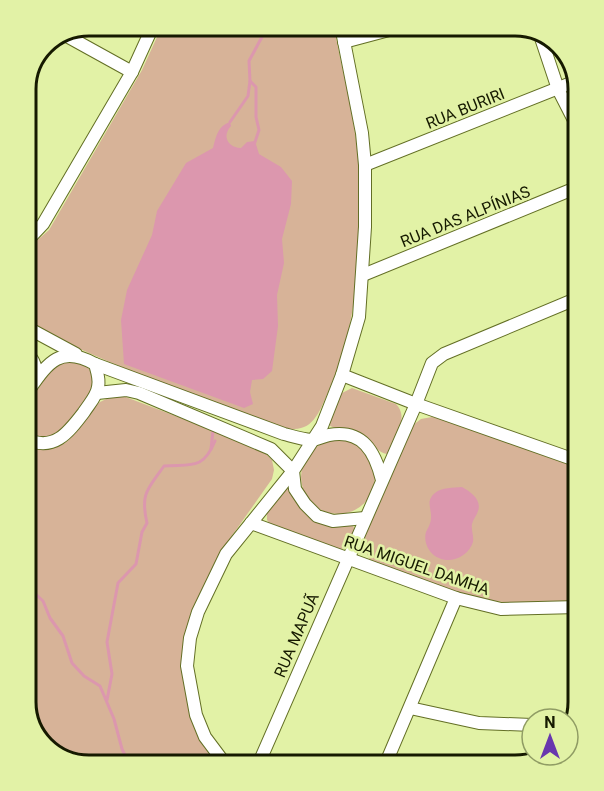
<svg xmlns="http://www.w3.org/2000/svg" width="604" height="791" viewBox="0 0 604 791" font-family="Roboto,sans-serif">
	<style>
		.green { fill: #d7b398 }
		.water { fill: #dc97ae }
		.lines { fill: none; stroke-linecap: round; stroke-linejoin: round }
		.stream { stroke: #dc97ae; stroke-width: 3 }
		.minor-casing { stroke: #636f25; stroke-width: 14 }
		.minor { stroke: #fff; stroke-width: 12 }
		.labels { text-anchor: middle; stroke-width: 5; stroke-linejoin: round; paint-order: stroke }
		.street-label { font-size: 16px; fill: #161a00; stroke: #e2f2a6 }
		.rim { fill: none; stroke: #161a00; stroke-width: 3 }
	</style>
	<rect width="100%" height="100%" fill="#e2f2a6"/>
	<!-- green -->
	<g class="green">
		<path d="M162,26H334C340,62 350,97 355,133C361,170 361,206 359,243C356,299 351,338 329,390C319,413 312,436 282,427C195,395 107,366 26,322V250L49,230L142,70Z"/>
		<path d="M65,360L84,364L88,367L93,376V391L63,431L54,436L40,437L31,432L26,424V407L55,364Z"/>
		<path d="M352,388L396,404C409,417 396,436 390,451L387,454C378,453 375,445 369,439C364,435 358,432 352,430C344,428 335,430 329,425V420L342,393Z"/>
		<path d="M123,396L260,448L272,460L274,470L272,479L224,547L186,641L203,745L217,765H85L36,737L26,702V444C33,445 41,449 49,448C75,448 82,415 100,402C107,398 114,397 123,396Z"/>
		<path d="M432,417L444,419L578,468V602C554,602 528,605 503,602C457,597 413,576 370,560L363,546L365,536L413,425L421,419Z"/>
		<circle cx="338" cy="477" r="37"/>
		<path d="M286,488C294,491 299,510 310,518C322,526 340,522 353,526L355,530L348,546L339,550L271,526L267,520V511Z"/>
	</g>
	<!-- water -->
	<g class="water">
		<path d="M230,122L231,126C221,137 229,148 241,148L247,142L255,141L259,154L281,167L292,181L291,204L282,239L284,263L277,295L278,326L272,371L263,379L252,380L250,392L253,404L244,408L124,364L121,320L127,290L152,235L157,211L186,163L213,148C216,136 218,126 230,122Z"/>
		<path d="M462,487C471,492 482,500 478,511C477,515 473,519 472,524C471,530 474,536 473,542C469,556 451,564 439,558C429,554 423,542 426,532C428,528 431,523 431,518C432,509 425,501 435,493C442,487 453,488 462,487Z"/>
	</g>
	<g class="lines">
		<!-- stream -->
		<g class="stream">
			<path d="M250,81L256,87V117L259,130L254,145"/>
			<path d="M230,122L248,96L250,81L249,61L263,35L262,26"/>
			<path d="M211,449L213,430"/>
			<path d="M26,585L43,601L50,618L63,636L72,663L84,676L100,686L114,719L122,749L130,765"/>
			<path d="M107,700L112,674L107,642L118,583L136,564L142,532L147,523C140,493 148,489 164,466C192,464 203,470 215,441"/>
		</g>
		<defs>
			<g id="minor">
				<path d="M341,26L362,133L365,165V227L359,317L342,375L322,426L293,471L295,489L305,504L317,516L333,521L365,518"/>
				<path d="M65,35L132,72"/>
				<path d="M541,38L558,89L578,128"/>
				<path d="M344,42L404,26"/>
				<path d="M365,165L576,81"/>
				<path d="M26,242L43,224L132,72L153,26"/>
				<path d="M363,275L578,187"/>
				<path d="M26,327L76,354"/>
				<path d="M26,350L33,361L39,375"/>
				<path d="M95,364L284,434C292,436 302,439 311,440C317,440 323,436 329,435C363,429 375,452 382,480"/>
				<path d="M342,375L416,404L578,461"/>
				<path d="M97,393L126,390L139,393L271,449L293,471"/>
				<path d="M26,439C54,452 68,433 84,412C89,404 97,396 98,387C100,380 97,371 95,364C58,343 46,366 26,394"/>
				<path d="M251,523L456,598L501,609L578,607"/>
				<path d="M410,708L479,723L532,725"/>
				<path d="M568,725L573,724"/>
				<path d="M226,765L205,737L196,715L187,666L190,638L198,612L226,554L293,471"/>
				<path d="M258,765L416,404L432,363L444,354L578,298"/>
				<path d="M385,765L456,598"/>
			</g>
		</defs>
		<!-- minor casing -->
		<use href="#minor" class="minor-casing"/>
		<!-- minor -->
		<use href="#minor" class="minor"/>
	</g>
	<g class="labels">
		<!-- street labels -->
		<g class="street-label">
			<text transform="translate(465 108) rotate(-22)" y="6">RUA BURIRI</text>
			<text transform="translate(465 216) rotate(-22)" y="6">RUA DAS ALPÍNIAS</text>
			<text transform="translate(417 565) rotate(19)" y="6">RUA MIGUEL DAMHA</text>
			<text transform="translate(296 635) rotate(-67)" y="6">RUA MAPUÃ</text>
		</g>
	</g>
	<!-- crop -->
	<path d="M0 0H604V791H0ZM89 36H515A53 53 0 0 1 568 89V702A53 53 0 0 1 515 755H89A53 53 0 0 1 36 702V89A53 53 0 0 1 89 36Z" fill="#e2f2a6" fill-rule="evenodd"/>
	<path class="rim" d="M89 36H515A53 53 0 0 1 568 89V702A53 53 0 0 1 515 755H89A53 53 0 0 1 36 702V89A53 53 0 0 1 89 36Z"/>
	<!-- north arrow -->
	<g transform="translate(550 737)"><circle r="28" fill="#e2f2a6" stroke="#909c64" stroke-width="1.5"/>
	<path d="M0-4.5L10 22L0 15L-10 22Z" fill="#6837ae"/>
	<text y="-9" font-size="16" font-weight="bold" text-anchor="middle" fill="#161a00">N</text>
	</g>
</svg>
